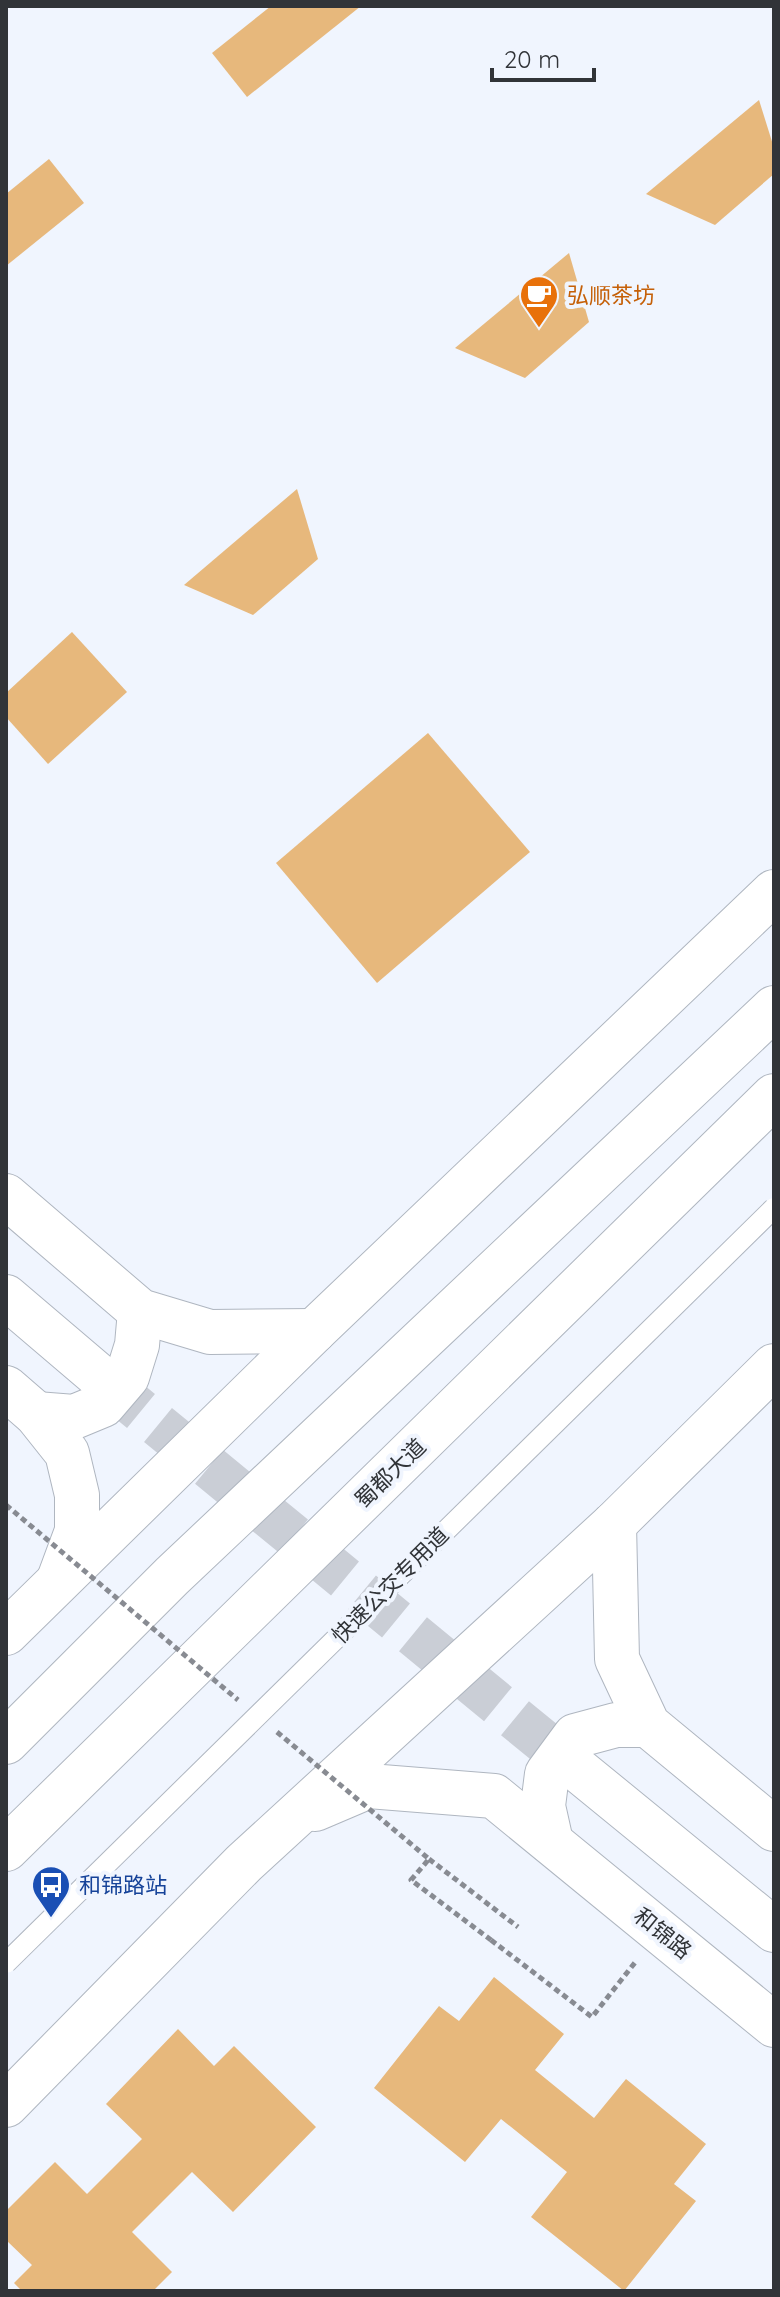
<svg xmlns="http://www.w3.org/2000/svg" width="780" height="2297" viewBox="0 0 780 2297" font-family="Quicksand,'Noto Sans SC',sans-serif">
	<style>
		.building { fill: #e7b87c }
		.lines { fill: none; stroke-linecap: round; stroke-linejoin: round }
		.secondary-tunnel { stroke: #caced6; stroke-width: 44; stroke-dasharray: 44 22; stroke-linecap: butt }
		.secondary-casing { stroke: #afb6c0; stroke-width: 46 }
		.highway-casing { stroke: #afb6c0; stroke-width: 46 }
		.path { stroke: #888b92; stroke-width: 5; stroke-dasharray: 6 4; stroke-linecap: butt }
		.secondary { stroke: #fff; stroke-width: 44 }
		.highway { stroke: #fff; stroke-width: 44 }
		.lane-bridge-casing { stroke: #afb6c0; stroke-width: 22; stroke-linecap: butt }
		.path-bridge { stroke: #888b92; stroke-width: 5; stroke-dasharray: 6 4; stroke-linecap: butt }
		.lane-bridge { stroke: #fff; stroke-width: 20 }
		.labels { text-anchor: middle; stroke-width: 8; stroke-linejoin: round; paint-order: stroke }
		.food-label { font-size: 22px; fill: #c56008; stroke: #f0f5fe; text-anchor: start }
		.street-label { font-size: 22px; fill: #313438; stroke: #f0f5fe }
		.transit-label { font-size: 22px; fill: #164399; stroke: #f0f5fe; text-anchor: start }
	</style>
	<rect width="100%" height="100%" fill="#f0f5fe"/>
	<!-- building -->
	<g class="building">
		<path d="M271,6H361L247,97L212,53Z"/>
		<path d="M759,100L774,148V174L715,225L646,194Z"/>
		<path d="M49,159L84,203L6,266V194Z"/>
		<path d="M569,253L589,322L525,378L455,348Z"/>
		<path d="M297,489L318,559L253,615L184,585Z"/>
		<path d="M72,632L127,692L48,764L6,717V693Z"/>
		<path d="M428,733L530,852L377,983L276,863Z"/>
		<path d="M494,1977L564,2034L535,2070L594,2118L626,2079L706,2144L674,2184L696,2201L624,2291L531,2217L567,2172L501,2119L465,2162L374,2088L439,2006L459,2021Z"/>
		<path d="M178,2029L214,2066L234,2046L316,2127L233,2212L192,2172L132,2232L172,2272L153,2291H22L14,2283L32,2265L6,2240V2211L55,2162L87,2194L142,2139L106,2104Z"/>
	</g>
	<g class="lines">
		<!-- secondary-tunnel -->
		<path class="secondary-tunnel" d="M107,1383L572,1765"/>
		<defs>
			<g id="secondary">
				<path d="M6,1196L140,1311L210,1332L314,1331"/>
				<path d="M6,1297L107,1383"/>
				<path d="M6,1388L36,1414L67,1453L77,1495V1531L60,1577"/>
				<path d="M36,1414L74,1417L103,1405L127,1377L137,1345L140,1311"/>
				<path d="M614,1524L617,1659L648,1725L774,1829"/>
				<path d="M6,1633L314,1331L774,892"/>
				<path d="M572,1765L774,1930"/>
				<path d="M315,1809L369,1786L494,1796L774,2025"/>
				<path d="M551,1842L543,1806L547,1774L575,1736L616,1725H648"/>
				<path d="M6,2105L244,1863L614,1524L774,1366"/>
			</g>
			<g id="highway">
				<path d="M6,1742L172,1576L774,1008"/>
				<path d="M6,1849L774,1096"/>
			</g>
		</defs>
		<!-- secondary casing -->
		<use href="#secondary" class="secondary-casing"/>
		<!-- highway casing -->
		<use href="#highway" class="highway-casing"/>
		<!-- path -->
		<g class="path">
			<path d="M429,1859L518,1927"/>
			<path d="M491,1940L592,2017L637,1960"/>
		</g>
		<!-- secondary -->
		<use href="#secondary" class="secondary"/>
		<!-- highway -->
		<use href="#highway" class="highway"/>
		<defs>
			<path id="lane-bridge" d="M6,1963L774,1208"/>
		</defs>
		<!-- lane-bridge casing -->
		<use href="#lane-bridge" class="lane-bridge-casing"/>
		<!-- path-bridge -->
		<g class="path-bridge">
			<path d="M6,1505L238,1700"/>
			<path d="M277,1732L429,1859L411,1880L491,1940"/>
		</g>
		<!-- lane-bridge -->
		<use href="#lane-bridge" class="lane-bridge"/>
	</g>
	<!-- icons -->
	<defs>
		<symbol id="cafe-pin" viewBox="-11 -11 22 30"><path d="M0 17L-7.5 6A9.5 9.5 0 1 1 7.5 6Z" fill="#e8710a" stroke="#f0f5fe"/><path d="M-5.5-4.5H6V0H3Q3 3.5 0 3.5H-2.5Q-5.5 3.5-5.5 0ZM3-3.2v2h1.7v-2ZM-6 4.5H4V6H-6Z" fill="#fff"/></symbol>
		<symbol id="bus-pin" viewBox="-11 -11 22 30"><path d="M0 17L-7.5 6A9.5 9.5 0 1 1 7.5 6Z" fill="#1a4fb4" stroke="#f0f5fe"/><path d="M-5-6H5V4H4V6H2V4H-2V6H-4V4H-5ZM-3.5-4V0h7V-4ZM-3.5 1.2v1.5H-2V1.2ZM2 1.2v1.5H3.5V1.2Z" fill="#fff"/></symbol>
	</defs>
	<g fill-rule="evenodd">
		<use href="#cafe-pin" x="517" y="273" width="44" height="60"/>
		<use href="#bus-pin" x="29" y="1863" width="44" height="60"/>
	</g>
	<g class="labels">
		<!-- food labels -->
		<g class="food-label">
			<text x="567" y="303">弘顺茶坊</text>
		</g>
		<!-- street labels -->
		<g class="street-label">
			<text transform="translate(390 1473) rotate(-44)" y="8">蜀都大道</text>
			<text transform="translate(390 1585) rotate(-45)" y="8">快速公交专用道</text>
			<text transform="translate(663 1933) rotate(39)" y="8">和锦路</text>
		</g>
		<!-- transit labels -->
		<g class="transit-label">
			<text x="79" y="1893">和锦路站</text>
		</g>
	</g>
	<!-- border -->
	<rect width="780" height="2297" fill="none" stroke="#313438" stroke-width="16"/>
	<!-- scale -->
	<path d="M492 68v12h102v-12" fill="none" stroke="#313438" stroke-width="4"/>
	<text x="504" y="68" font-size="24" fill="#313438" stroke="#f0f5fe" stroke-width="6" paint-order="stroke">20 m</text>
</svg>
